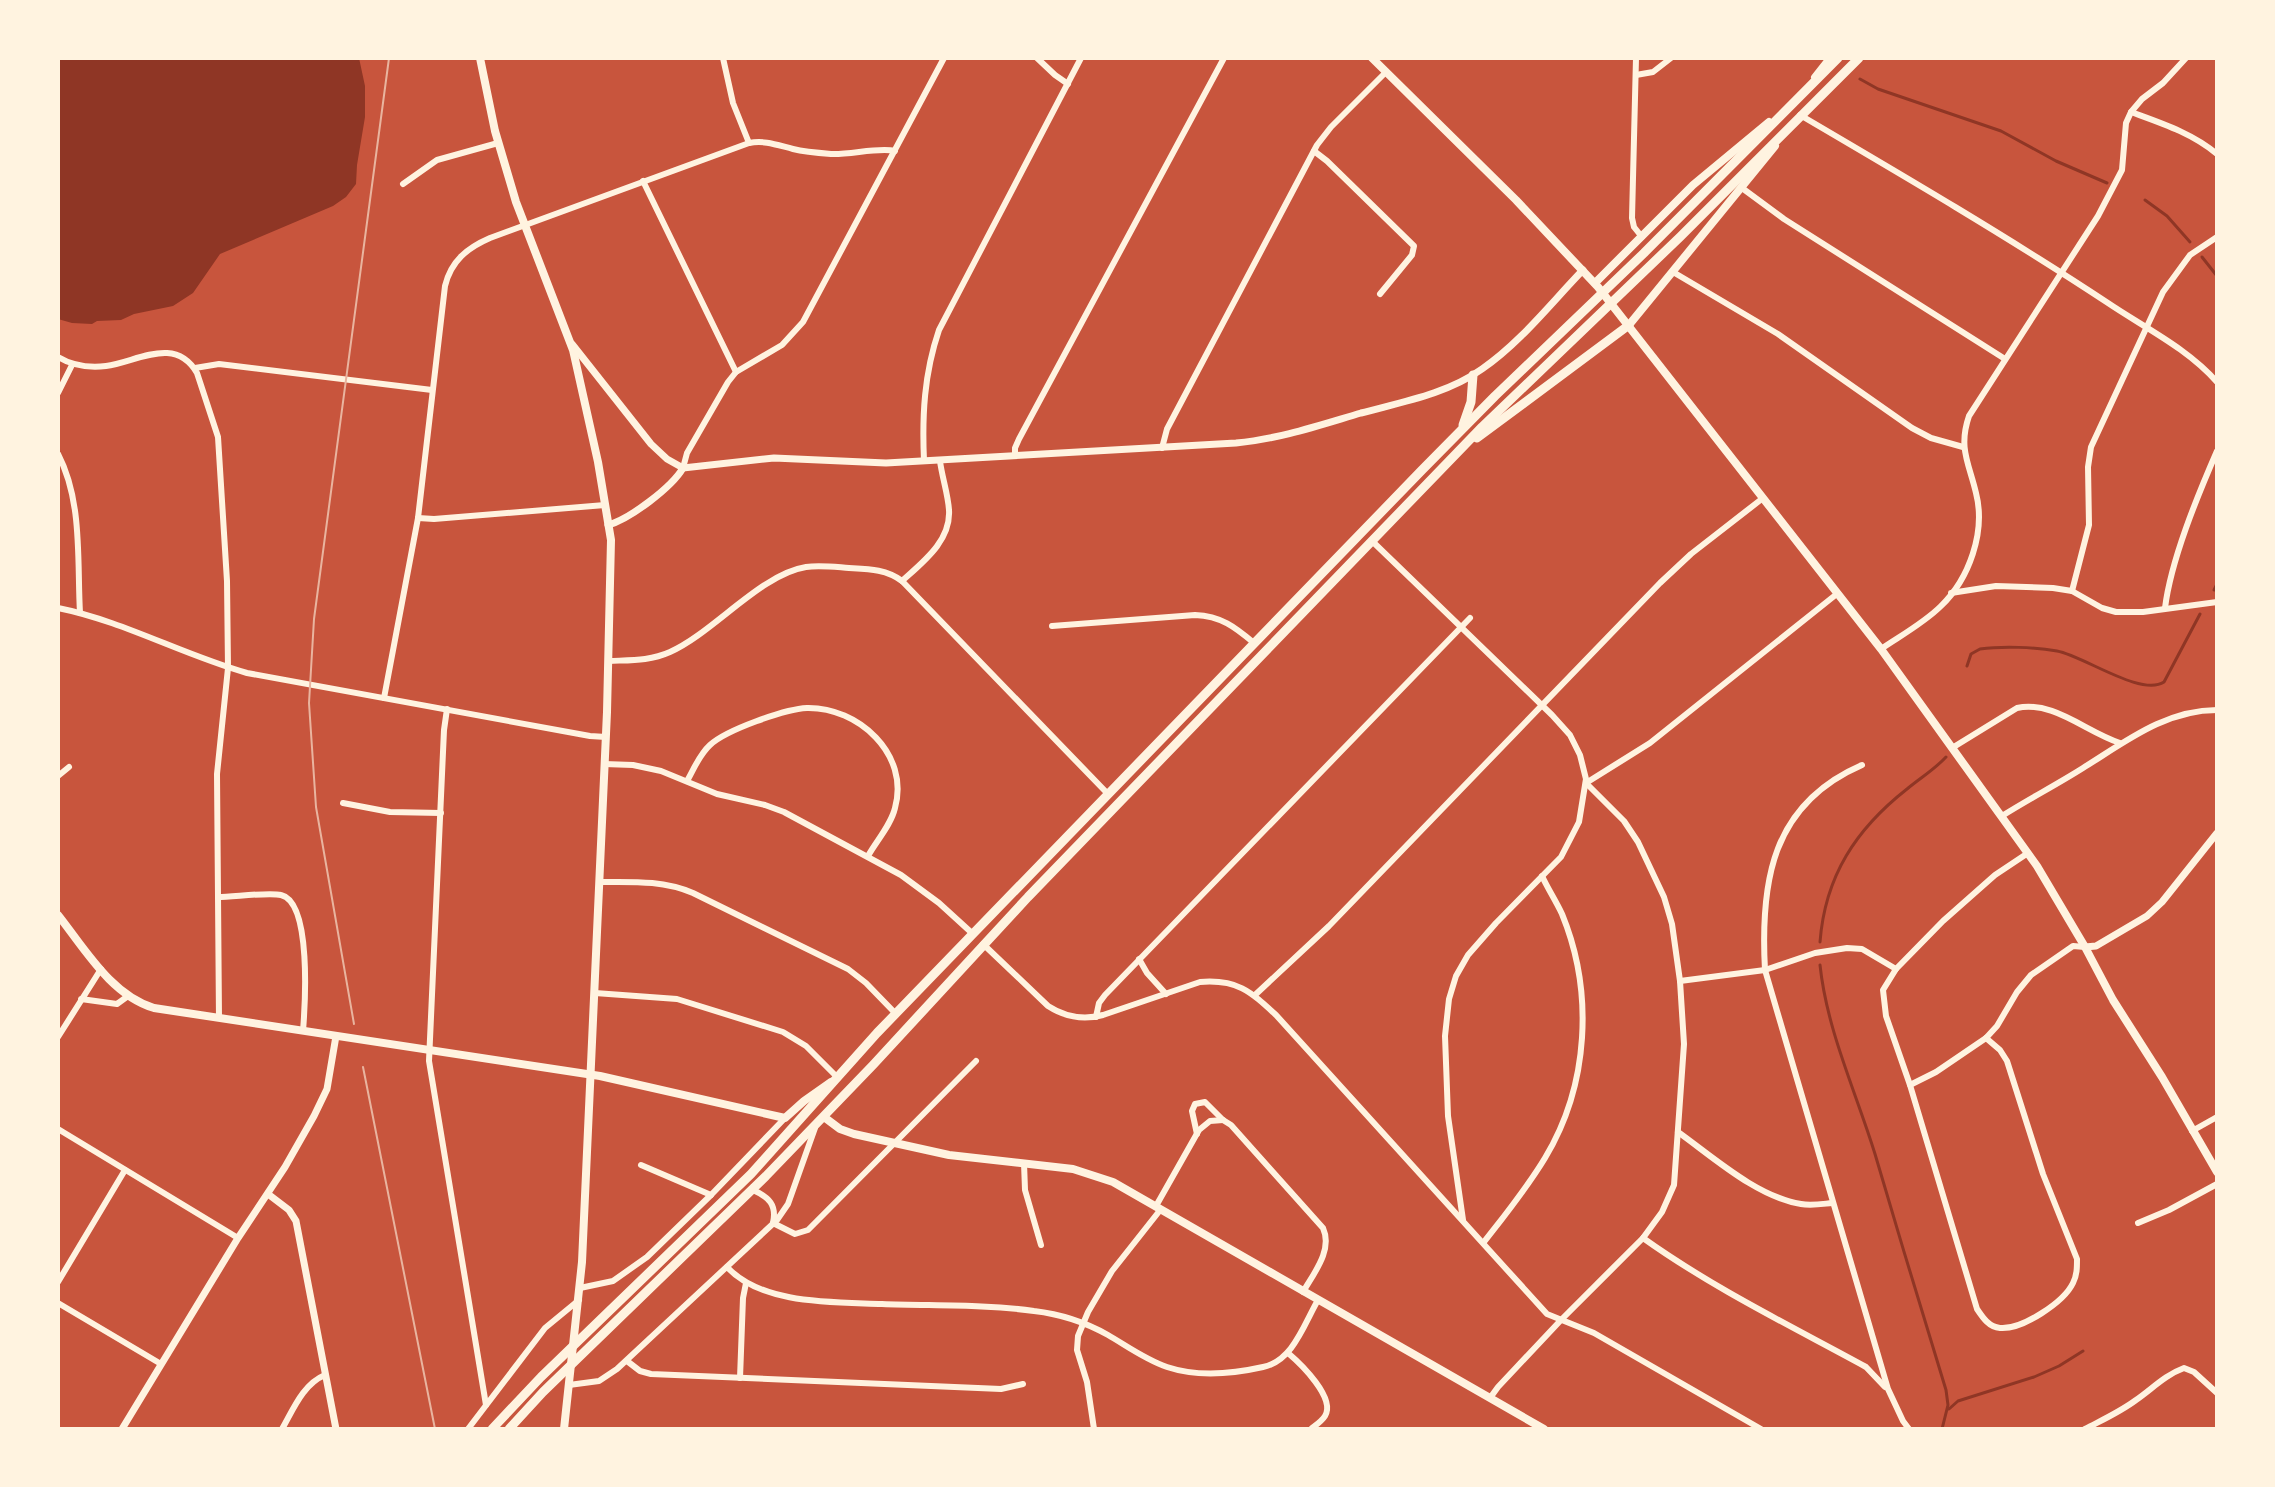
<svg xmlns="http://www.w3.org/2000/svg" width="2275" height="1487" viewBox="0 0 2275 1487" font-family="'DM Sans',sans-serif">
	<style>
		.water { fill: #8f3625 }
		.lines { fill: none; stroke-linecap: round; stroke-linejoin: round }
		.stream { stroke: #8f3625; stroke-width: 3 }
		.minor { stroke: #fff3e0; stroke-width: 6 }
		.tertiary { stroke: #fff3e0; stroke-width: 7 }
		.secondary { stroke: #fff3e0; stroke-width: 8 }
		.trunk { stroke: #fff3e0; stroke-width: 9 }
		.tram { stroke: #e9b49f; stroke-width: 2 }
	</style>
	<rect width="100%" height="100%" fill="#c8553d"/>
	<!-- water -->
	<path class="water" d="M58,58H359L365,86V117L357,165L356,184L346,197L333,206L220,254L193,293L173,306L134,314L121,320L97,321L92,324L72,323L58,319Z"/>
	<g class="lines">
		<!-- stream -->
		<g class="stream">
			<path d="M1860,79L1878,89L2001,131L2056,161L2107,183"/>
			<path d="M2145,200L2167,216L2190,242"/>
			<path d="M2202,257L2217,276"/>
			<path d="M2214,590L2217,584"/>
			<path d="M1967,666L1971,654L1980,649C2002,646 2035,647 2057,651C2084,656 2141,697 2164,682L2200,614"/>
			<path d="M1820,942C1825,876 1856,829 1907,789C1920,778 1934,770 1946,757"/>
			<path d="M1820,965C1827,1031 1856,1092 1875,1154C1898,1233 1922,1311 1946,1390L1948,1405L1942,1429"/>
			<path d="M1949,1409L1958,1401L2034,1377L2059,1366L2083,1351"/>
		</g>
		<!-- minor -->
		<g class="minor">
			<path d="M723,58L733,103L749,143"/>
			<path d="M1037,58L1055,75L1068,84"/>
			<path d="M1636,58L1632,218L1634,227L1642,237"/>
			<path d="M1636,75L1653,72L1671,58"/>
			<path d="M1814,77L1829,58"/>
			<path d="M2131,112C2161,123 2192,133 2217,154"/>
			<path d="M1800,115C1904,176 2008,237 2108,303C2145,328 2187,348 2217,382"/>
			<path d="M1314,151L1327,161L1414,246L1412,255L1380,294"/>
			<path d="M643,181L736,372"/>
			<path d="M403,184L437,160L498,143"/>
			<path d="M1742,188L1784,219L2005,359"/>
			<path d="M1673,272L1778,334L1912,428L1931,438L1963,447"/>
			<path d="M58,357C73,366 88,368 106,366C137,362 175,335 197,373L218,437L227,581L228,668L217,774L219,1018"/>
			<path d="M195,368L219,364L432,390"/>
			<path d="M58,393L72,365"/>
			<path d="M1162,448L1167,429L1317,145L1331,127L1386,72"/>
			<path d="M58,454C83,502 77,562 80,613"/>
			<path d="M1015,456V448L1019,439L1224,58"/>
			<path d="M924,461C922,416 924,374 939,330L1081,58"/>
			<path d="M683,468L687,453L728,382L736,372L782,345L803,322L944,58"/>
			<path d="M418,518L434,519L605,505"/>
			<path d="M1372,541L1552,715L1570,735L1580,755L1586,779L1579,822L1561,857L1496,923L1468,955L1456,976L1449,999L1445,1036L1448,1116L1463,1220"/>
			<path d="M902,581C923,562 951,541 949,510C948,494 942,477 940,461"/>
			<path d="M2072,591L2089,525L2088,467L2091,447L2163,292L2190,255L2217,237"/>
			<path d="M1951,593L1996,586L2053,588L2072,591L2102,608L2116,612H2143L2217,602"/>
			<path d="M58,608C123,621 183,655 247,673L590,736L606,737"/>
			<path d="M2165,608C2171,560 2197,497 2217,451"/>
			<path d="M1052,626L1195,615C1221,616 1235,627 1254,643"/>
			<path d="M1881,649C1900,636 1924,623 1941,606C1969,579 1986,532 1976,493C1969,463 1958,448 1969,416L2098,216L2122,170L2126,123L2131,112L2142,99L2163,83L2186,58"/>
			<path d="M609,661C631,660 650,661 670,652C713,633 761,574 806,567C820,565 835,567 849,568C868,569 886,569 902,581L1108,794"/>
			<path d="M384,698L418,518L445,286C451,261 467,248 490,238L749,143C765,140 777,145 793,149C805,152 818,153 831,154C850,155 879,147 895,151"/>
			<path d="M447,709L444,730L429,1061L486,1405"/>
			<path d="M1952,748L2017,708C2053,700 2086,732 2120,743"/>
			<path d="M604,764L633,765L661,771L717,794L765,805L784,812L901,875L939,903L973,934"/>
			<path d="M1862,765C1772,804 1760,881 1765,970L1888,1389L1903,1421L1909,1429"/>
			<path d="M58,776L69,767"/>
			<path d="M687,781C694,769 699,755 710,745C726,730 785,709 807,708C858,707 910,754 895,808C891,825 877,840 868,856"/>
			<path d="M343,803L390,812L441,813"/>
			<path d="M2002,816C2029,799 2056,785 2083,768C2125,742 2165,710 2217,710"/>
			<path d="M599,882C632,882 662,880 693,893L848,969L866,983L896,1014"/>
			<path d="M218,897C233,897 269,892 281,895C312,902 305,1006 303,1031"/>
			<path d="M983,944L1048,1006C1065,1017 1084,1020 1103,1015L1200,982C1237,979 1250,991 1276,1015L1547,1314L1594,1333L1761,1429"/>
			<path d="M1139,959L1147,973L1166,994"/>
			<path d="M1680,981L1765,970L1815,953L1847,948L1862,949L1896,969"/>
			<path d="M595,993L677,999L783,1032L806,1046L837,1077"/>
			<path d="M1255,995L1329,926L1660,583L1691,554L1763,498"/>
			<path d="M81,999L117,1004L128,996"/>
			<path d="M1096,1017L1099,1003L1105,995L1470,618"/>
			<path d="M58,1037L101,969"/>
			<path d="M1986,1038L2000,1050L2007,1061L2043,1174L2077,1259C2077,1268 2077,1275 2073,1283C2064,1302 2022,1330 2000,1328C1989,1327 1983,1318 1977,1309L1910,1085L1886,1016L1883,990L1896,969L1943,921L1995,875L2028,853"/>
			<path d="M1910,1085L1936,1072L1986,1038L1997,1026L2017,992L2031,975L2073,946L2085,947"/>
			<path d="M58,1129L238,1238"/>
			<path d="M2192,1131L2217,1117"/>
			<path d="M1678,1132C1713,1157 1757,1197 1801,1204C1811,1206 1822,1204 1832,1203"/>
			<path d="M1197,1134L1192,1111L1195,1104L1205,1102L1223,1120L1231,1125L1323,1228C1333,1250 1314,1273 1303,1292"/>
			<path d="M1024,1163L1025,1190L1041,1245"/>
			<path d="M641,1165L711,1195"/>
			<path d="M753,1190C769,1197 777,1205 773,1223"/>
			<path d="M1156,1206L1199,1130L1210,1121L1223,1120"/>
			<path d="M773,1223L795,1234L808,1230L976,1061"/>
			<path d="M2138,1223L2169,1210L2217,1184"/>
			<path d="M1643,1238C1713,1288 1791,1326 1866,1367L1885,1387"/>
			<path d="M1484,1242C1505,1215 1527,1188 1545,1158C1589,1085 1594,992 1562,914C1556,901 1548,889 1542,876"/>
			<path d="M727,1267C762,1305 834,1302 882,1304C932,1306 984,1304 1034,1311C1060,1314 1085,1322 1108,1335C1127,1346 1146,1360 1167,1367C1197,1377 1232,1374 1263,1367C1293,1361 1304,1324 1318,1300"/>
			<path d="M58,1282L125,1170"/>
			<path d="M580,1288L613,1281L647,1257L711,1195L785,1118"/>
			<path d="M58,1303L161,1364"/>
			<path d="M1288,1353C1301,1364 1336,1398 1325,1416C1322,1421 1316,1425 1311,1429"/>
			<path d="M627,1361L640,1371L651,1374L1001,1389L1023,1384"/>
			<path d="M740,1378L743,1298L746,1283"/>
			<path d="M569,1385L599,1381L617,1369L777,1220L788,1204L815,1128"/>
			<path d="M1490,1398L1498,1387L1561,1320L1643,1238L1662,1212L1674,1185L1684,1044L1680,981L1672,924L1664,897L1638,842L1624,821L1586,783L1650,743L1838,593"/>
			<path d="M282,1429C293,1410 303,1384 325,1375"/>
			<path d="M468,1429L545,1328L579,1300"/>
			<path d="M1094,1429L1087,1382L1077,1350L1078,1336L1088,1312L1112,1271L1161,1209"/>
			<path d="M2085,1429C2102,1420 2120,1412 2136,1400C2152,1389 2165,1375 2184,1368L2194,1372L2217,1393"/>
		</g>
		<!-- tertiary -->
		<g class="tertiary">
			<path d="M572,344L651,444L667,459L683,468L774,458L886,463L1236,443C1279,439 1320,425 1361,413C1402,402 1447,394 1482,369C1520,343 1551,303 1583,270"/>
			<path d="M608,525C630,519 672,487 683,468"/>
			<path d="M2085,947L2096,946L2147,916L2162,902L2217,833"/>
			<path d="M268,1194L289,1210L296,1221L336,1429"/>
			<path d="M122,1429L238,1238L285,1167L314,1116L327,1089L336,1036"/>
		</g>
		<!-- secondary -->
		<g class="secondary">
			<path d="M480,58L495,131L516,202L573,350L598,462L611,540L607,712L582,1262L564,1429"/>
			<path d="M1372,58L1516,200L1598,287L1881,649L2037,866L2085,947L2113,1000L2162,1077L2217,1172"/>
			<path d="M1595,283L1693,185L1769,122"/>
			<path d="M1629,325L1775,146"/>
			<path d="M58,915C85,949 111,995 154,1008L600,1076L785,1118L804,1101L831,1082"/>
			<path d="M824,1117L840,1129L854,1134L949,1155L1073,1169L1113,1182L1544,1429"/>
		</g>
		<!-- trunk -->
		<g class="trunk">
			<path d="M1463,425L1471,402L1473,375"/>
			<path d="M1477,438L1629,325"/>
			<path d="M492,1429L541,1377L751,1174L877,1033L1422,470L1495,396L1644,253L1838,58"/>
			<path d="M509,1429L543,1392L766,1176L873,1065L1028,897L1482,427L1680,237L1859,58"/>
		</g>
		<!-- tram -->
		<g class="tram">
			<path d="M354,1024L316,807L309,703L314,619L389,58"/>
			<path d="M363,1067L435,1429"/>
		</g>
	</g>
	<!-- border -->
	<rect width="2275" height="1487" fill="none" stroke="#fff3e0" stroke-width="120"/>
</svg>
